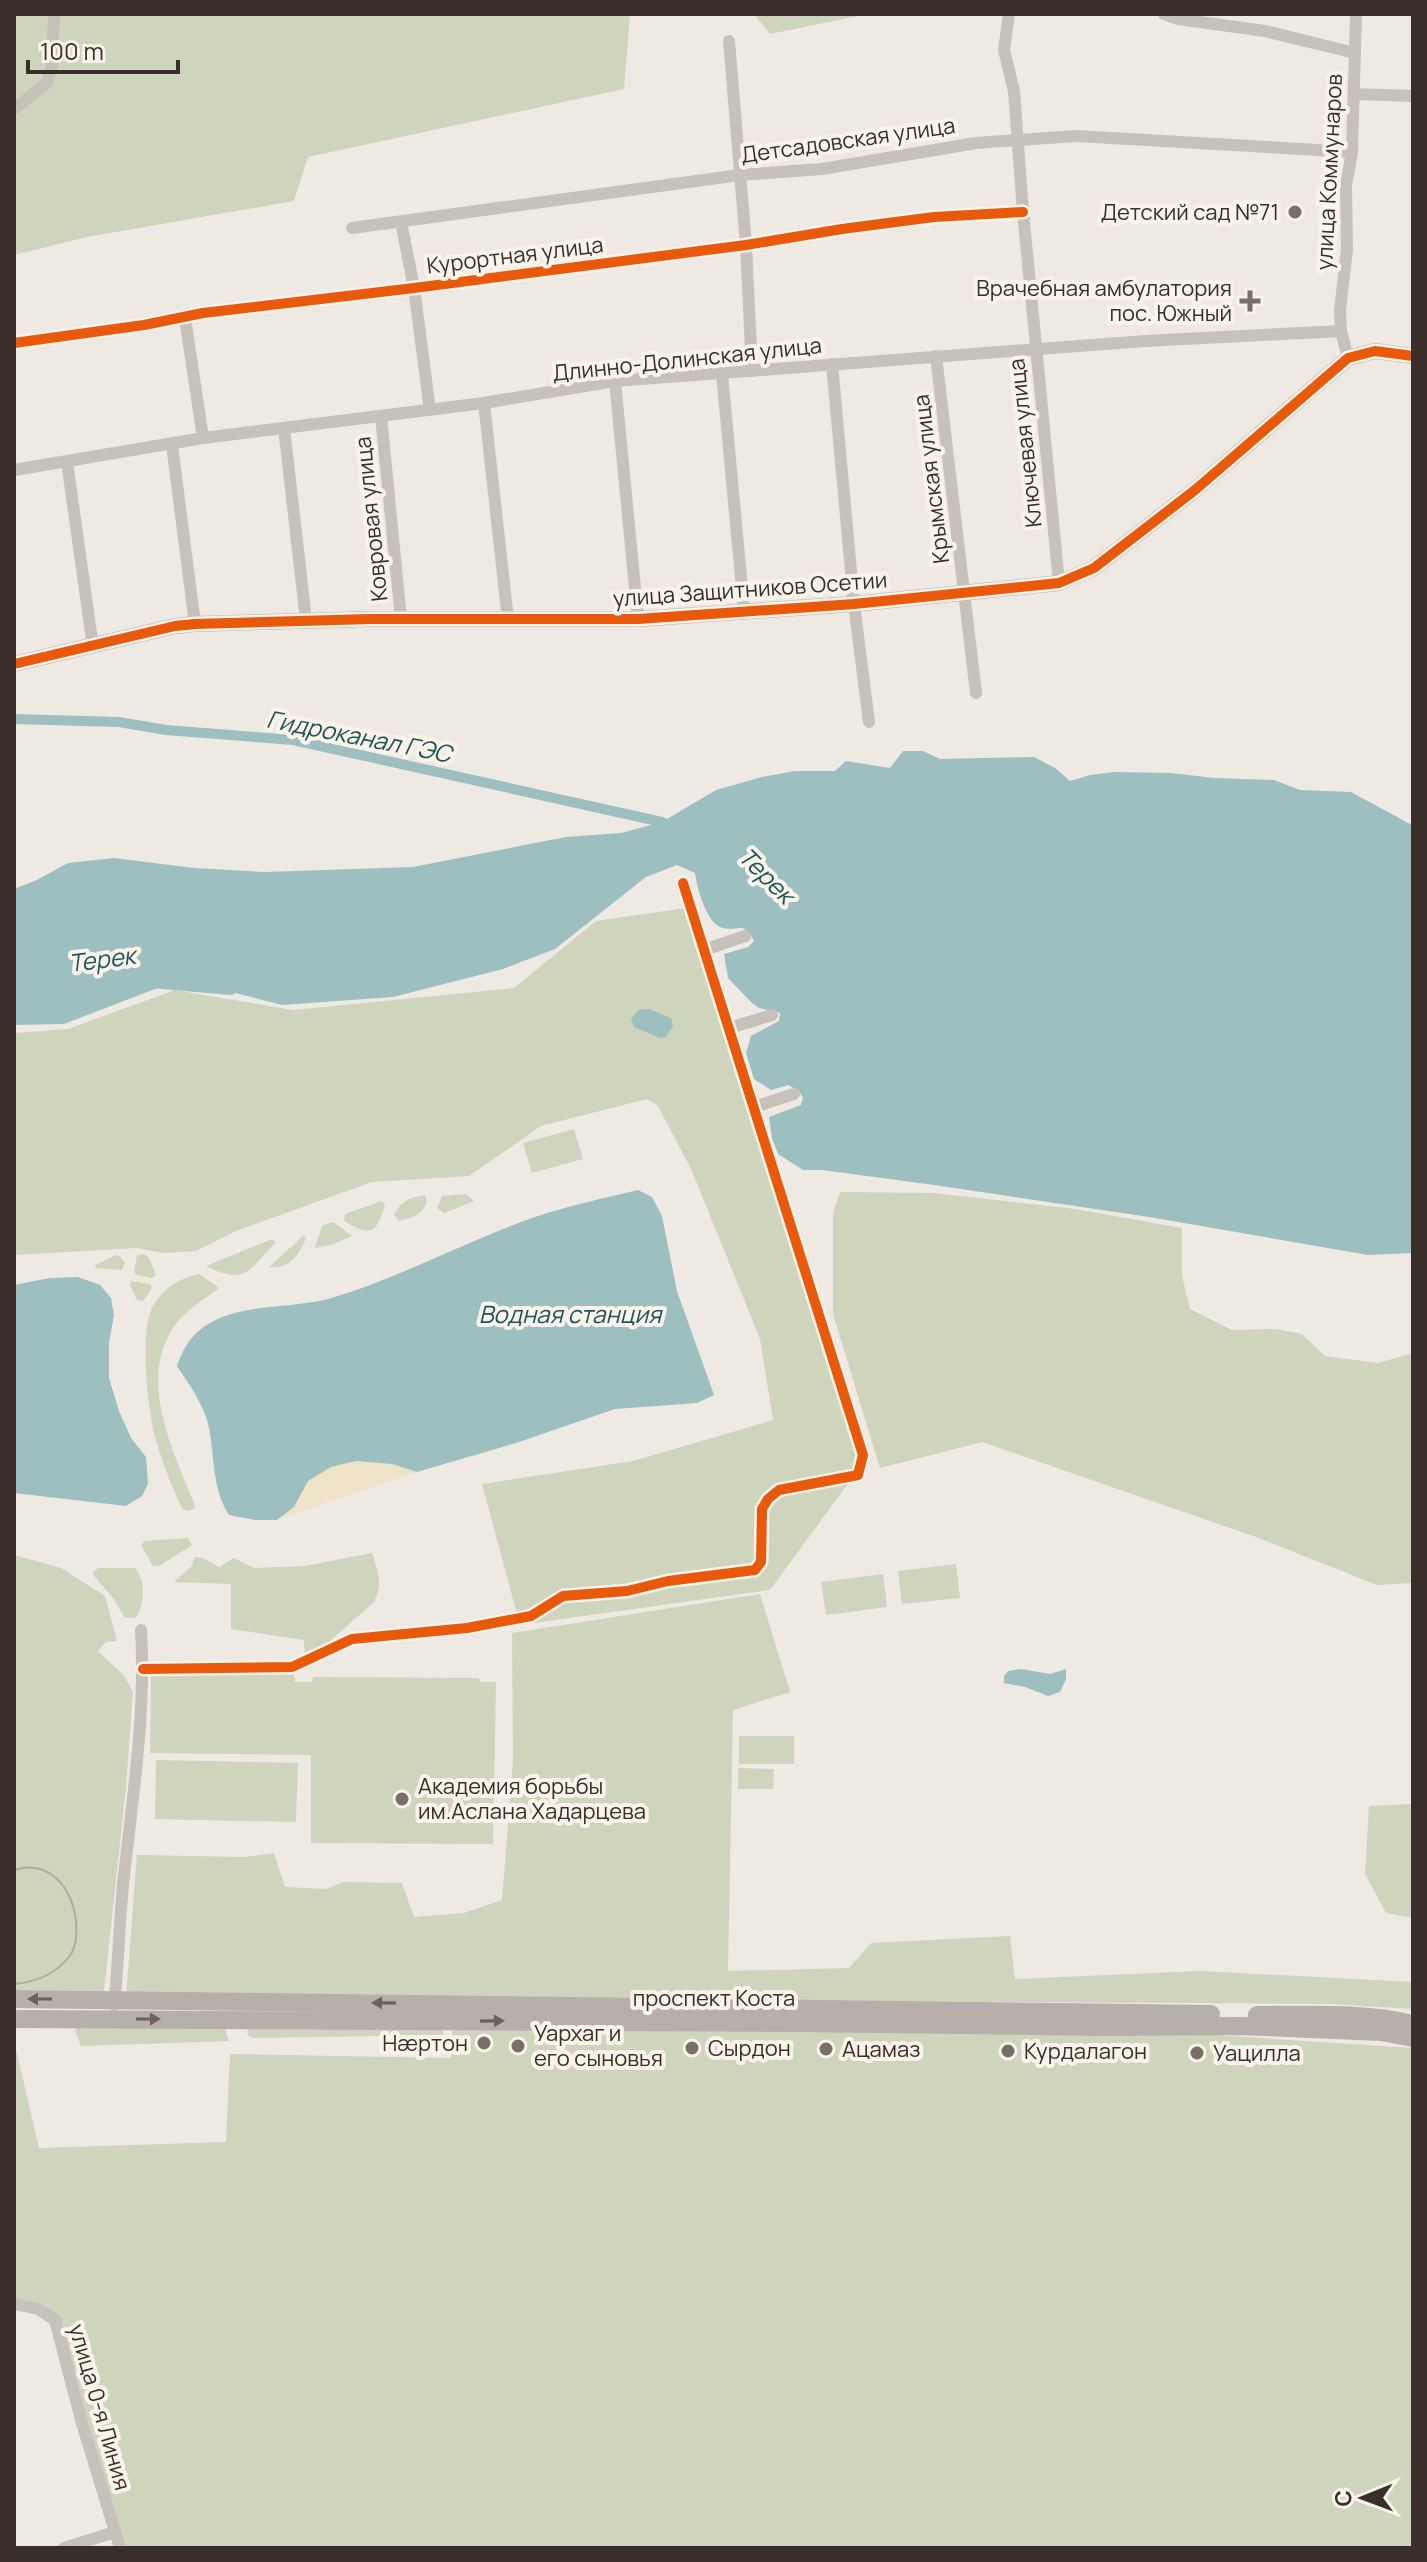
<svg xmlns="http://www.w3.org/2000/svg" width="1427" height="2562" viewBox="0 0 1427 2562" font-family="Manrope,sans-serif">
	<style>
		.green { fill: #cfd4bc }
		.sand { fill: #eee2c9 }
		.water { fill: #9ebfbf }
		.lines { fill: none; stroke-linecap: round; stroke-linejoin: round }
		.canal { stroke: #9ebfbf; stroke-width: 10 }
		.river { stroke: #9ebfbf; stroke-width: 18 }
		.street { stroke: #c7c1bb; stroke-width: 12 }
		.secondary { stroke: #b8b1ab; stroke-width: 16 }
		.primary { stroke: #b6afaa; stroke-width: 18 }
		.tram { stroke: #afaaa6; stroke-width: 2 }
		.cycleway-casing { stroke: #faf3ea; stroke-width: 15 }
		.cycleway { stroke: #e8590c; stroke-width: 10 }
		.oneway { fill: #6b625d }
		.poi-dot { fill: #786f6a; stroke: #faf3ea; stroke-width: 3 }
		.labels { text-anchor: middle; stroke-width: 8; stroke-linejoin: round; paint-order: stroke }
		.street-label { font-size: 22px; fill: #392e29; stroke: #faf3ea }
		.poi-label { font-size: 22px; fill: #392e29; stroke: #faf3ea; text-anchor: start }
		.water-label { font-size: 24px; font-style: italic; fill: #1e555b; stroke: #faf3ea }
	</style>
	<rect width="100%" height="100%" fill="#eee9e3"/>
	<!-- green -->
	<g class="green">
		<path d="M14,14H630L624,89L308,157L294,201L87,237L14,255Z"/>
		<path d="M754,14H868L770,34Z"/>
		<path d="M686,908L861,1466L770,1590L520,1625L482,1484L633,1461L773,1420L760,1339L692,1171L658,1106L647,1099L541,1126L469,1176L372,1182L236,1231L196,1251L165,1253L136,1248L14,1255V1033L68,1029L175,990L293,1010L514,988L596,921Z"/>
		<path d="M574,1129L583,1159L532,1173L523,1143Z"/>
		<path d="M840,1192L934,1193L1075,1209L1182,1228V1276L1190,1309L1232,1330L1276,1329L1302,1334L1325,1356L1378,1363L1413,1353V1583L1377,1585L1256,1537L982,1442L880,1468L833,1314V1214Z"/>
		<path d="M466,1194L474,1201L444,1213L437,1208L442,1196Z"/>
		<path d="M425,1195L427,1202C422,1215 412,1218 399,1221L394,1215C401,1201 410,1197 425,1195Z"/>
		<path d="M382,1201L385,1205C376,1234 371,1237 344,1221L345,1214Z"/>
		<path d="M333,1222L352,1236L334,1244L315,1248L322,1226Z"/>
		<path d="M303,1236L306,1238C299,1255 290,1269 269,1267Z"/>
		<path d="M272,1239L276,1242C249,1270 246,1286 206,1266Z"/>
		<path d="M144,1254L149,1258L156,1275L152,1278L137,1275L134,1272L137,1255Z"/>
		<path d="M116,1255L119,1256L125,1262L122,1270L96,1268L95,1265Z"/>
		<path d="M199,1274L219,1288C205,1299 186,1310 176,1324C136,1377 173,1450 194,1503L195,1508L188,1511L183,1510C172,1488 163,1464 156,1440C148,1411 138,1330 154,1304C165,1287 180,1278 199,1274Z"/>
		<path d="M131,1281L150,1284L152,1288L143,1301L137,1300L130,1285Z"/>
		<path d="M188,1538L192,1545L159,1566H153L141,1545L145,1541Z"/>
		<path d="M372,1553C378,1572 384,1585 373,1603L305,1663L304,1640L231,1629V1584L174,1582L192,1566L194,1557L203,1558L219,1567L234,1558L254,1568L305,1566Z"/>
		<path d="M14,1555L61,1568L105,1596L117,1641L106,1642L98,1651L124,1676L133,1692L126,1787L104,1991L14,1990Z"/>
		<path d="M956,1564L960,1598L902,1604L898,1571Z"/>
		<path d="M99,1568H135C146,1582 145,1603 136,1618L124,1617L113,1598L94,1576L93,1571Z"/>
		<path d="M883,1574L887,1607L826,1615L821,1582Z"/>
		<path d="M760,1594L790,1692L733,1710L728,1971L849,1968L871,1943L1010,1936L1015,1979L1200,1971L1413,1982V2009L1331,2004L126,1996L137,1855L244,1857L274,1853L285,1887L325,1889L344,1882L402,1883L414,1917L464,1913L502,1900L513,1760L512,1633Z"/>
		<path d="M151,1673L294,1674L295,1682H312L313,1677L479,1678L480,1682H496L493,1844L311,1843V1755L150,1753Z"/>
		<rect x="739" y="1736" width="55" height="28"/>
		<path d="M156,1760L298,1763L296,1822L155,1819Z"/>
		<path d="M738,1768L774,1769L773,1789H738Z"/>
		<path d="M1413,1804V1918L1386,1913L1365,1874L1369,1806Z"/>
		<path d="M78,2026H224L229,2041L81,2046L75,2031Z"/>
		<path d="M249,2027L443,2029V2035L254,2038L249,2037L247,2032Z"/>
		<path d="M453,2027L1184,2033L1413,2048V2548H125L52,2311L14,2300V2049H16L39,2148L226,2142L230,2054L451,2058Z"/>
	</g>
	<!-- sand -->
	<path class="sand" d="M357,1460L392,1464L417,1472L277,1520L294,1507L308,1481L331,1467Z"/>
	<!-- water -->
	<g class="water">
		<path d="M903,751H923L940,759L1034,757L1055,768L1070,781L1090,775L1114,772L1171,773L1214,778L1274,780L1300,790L1351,792L1412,825L1413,1253L1368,1255L1149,1217L934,1185L822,1170H803L778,1154L772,1138L769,1117L801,1105L803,1098L799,1091L788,1085L771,1090L754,1079L746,1053L751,1036L779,1021L780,1013L759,1008L752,1003L728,978L724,954L748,947L754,941C743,920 739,932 723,928C706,924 697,887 695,873L677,865L646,877L555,949L503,969L393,997L282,1005L181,979L64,1024L14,1025V889L37,880L68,863L114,858L194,868L265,872L413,867L566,837L621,833L662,822L716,790L762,777L795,771H835L846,761L890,768Z"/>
		<path d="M649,1009L671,1018L673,1026L666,1037L660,1038L634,1027L631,1019L638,1010Z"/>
		<path d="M638,1190L652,1197L662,1216L677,1291L714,1395L697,1403L615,1409L516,1443L417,1472L392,1464L356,1461L331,1467L308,1481L294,1507L277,1520H255L229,1515C212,1488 215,1459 209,1428C205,1406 189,1384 177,1366C185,1343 196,1328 220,1318C254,1304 293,1308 328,1299C401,1278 467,1240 538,1216C571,1205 605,1198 638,1190Z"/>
		<path d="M78,1277L100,1285L111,1298L114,1315L109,1343V1378L119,1411L131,1438L146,1457L148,1484L142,1496L126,1506L14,1493V1285L50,1278Z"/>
		<path d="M1021,1669L1050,1674L1066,1669V1679L1060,1692L1048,1696L1025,1687L1004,1683V1676L1008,1671Z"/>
	</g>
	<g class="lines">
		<!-- canal -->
		<path class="canal" d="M14,719L119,722L166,730L293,740L662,822L672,829"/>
		<!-- river -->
		<path class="river" d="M152,979L230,986"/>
		<!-- street -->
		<g class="street">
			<path d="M1009,14L1004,50L1014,91L1023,212L1059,583"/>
			<path d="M1164,14L1178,19L1265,31L1355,53"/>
			<path d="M729,41L746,245L752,371"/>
			<path d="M1354,94L1413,96"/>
			<path d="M14,109L47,83L52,67L54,14"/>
			<path d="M401,222L414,288L430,410"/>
			<path d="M352,228L740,175L822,169L976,143L1076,136L1352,152"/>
			<path d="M185,318L203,438"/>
			<path d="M1341,331L1340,310L1347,249L1346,186L1352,152L1356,14"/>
			<path d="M14,343L144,325L203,313L414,288L746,245L842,229L934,217L1023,212"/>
			<path d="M936,356L976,693"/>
			<path d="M832,364L854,604L869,722"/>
			<path d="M722,373L744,610"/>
			<path d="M615,381L638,619"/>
			<path d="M484,403L508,620"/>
			<path d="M381,416L401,619"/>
			<path d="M284,428L306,620"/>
			<path d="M172,445L195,624"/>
			<path d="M67,462L93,647"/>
			<path d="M14,470L203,438L484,403L615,381L1145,341L1341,331L1348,358"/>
			<path d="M704,950L745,936"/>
			<path d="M729,1028L772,1015"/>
			<path d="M754,1107L794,1094"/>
			<path d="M143,1669L292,1667L352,1639L467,1628L531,1616L563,1596L627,1591L668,1581L755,1570L761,1562L762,1509L768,1499L779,1490L858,1475L863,1455L683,883"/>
			<path d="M114,2005C119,1962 119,1919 124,1876C133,1794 146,1712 141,1630"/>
			<path d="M14,2304L38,2309L55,2320L81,2420L120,2548"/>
			<path d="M64,2548L115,2532"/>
		</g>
		<!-- secondary -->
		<path class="secondary" d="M14,664L175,626L195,624L371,619H638L854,604L1059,583L1094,568L1195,490L1348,358L1375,351L1413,356"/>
		<!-- primary -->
		<g class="primary">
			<path d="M14,1999L1211,2014"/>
			<path d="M1257,2015C1309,2015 1362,2012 1413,2024"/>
			<path d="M14,2019L804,2023L1107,2027L1241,2026L1381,2032L1413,2038"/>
		</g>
		<!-- tram -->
		<path class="tram" d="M14,1870C50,1859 72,1888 76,1921C77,1933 77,1947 69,1957C55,1975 35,1982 14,1984"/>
		<defs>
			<g id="cycleway">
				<path d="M14,343L144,325L203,313L414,288L746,245L842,229L934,217L1023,212"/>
				<path d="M14,664L175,626L195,624L371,619H638L854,604L1059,583L1094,568L1195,490L1348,358L1375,351L1413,356"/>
				<path d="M143,1669L292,1667L352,1639L467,1628L531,1616L563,1596L627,1591L668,1581L755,1570L761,1562L762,1509L768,1499L779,1490L858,1475L863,1455L683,883"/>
			</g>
		</defs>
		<!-- cycleway casing -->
		<use href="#cycleway" class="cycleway-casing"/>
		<!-- cycleway -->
		<use href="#cycleway" class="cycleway"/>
	</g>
	<!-- one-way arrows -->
	<defs><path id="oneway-solid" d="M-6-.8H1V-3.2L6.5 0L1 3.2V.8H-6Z" transform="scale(2)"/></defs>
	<g class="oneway">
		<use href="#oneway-solid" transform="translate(40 1999) rotate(-180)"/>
		<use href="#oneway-solid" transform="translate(384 2003) rotate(-179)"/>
		<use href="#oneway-solid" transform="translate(148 2019)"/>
		<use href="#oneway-solid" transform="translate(492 2021) rotate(-1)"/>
	</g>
	<!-- markers -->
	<g class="poi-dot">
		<circle cx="1295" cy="212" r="8"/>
		<path d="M1246 289h8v8h8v8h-8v8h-8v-8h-8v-8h8z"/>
		<circle cx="402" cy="1799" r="8"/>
		<circle cx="484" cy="2043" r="8"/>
		<circle cx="518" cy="2046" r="8"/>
		<circle cx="692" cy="2048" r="8"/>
		<circle cx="826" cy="2049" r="8"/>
		<circle cx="1008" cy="2051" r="8"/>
		<circle cx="1197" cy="2053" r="8"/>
	</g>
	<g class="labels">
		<!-- street labels -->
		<g class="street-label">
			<text transform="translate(848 140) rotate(-8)" y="8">Детсадовская улица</text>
			<text transform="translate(1329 172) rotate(-87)" y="8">улица Коммунаров</text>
			<text transform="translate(515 255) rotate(-7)" y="8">Курортная улица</text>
			<text transform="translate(687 359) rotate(-6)" y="8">Длинно-Долинская улица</text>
			<text transform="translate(1025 443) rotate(-96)" y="8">Ключевая улица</text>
			<text transform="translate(931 479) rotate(-97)" y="8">Крымская улица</text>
			<text transform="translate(371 519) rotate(-96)" y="8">Ковровая улица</text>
			<text transform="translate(750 589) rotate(-4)" y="8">улица Защитников Осетии</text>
			<text x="714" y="2006">проспект Коста</text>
			<text transform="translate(100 2407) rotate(74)" y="8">улица 0-я Линия</text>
		</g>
		<!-- poi labels -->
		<g class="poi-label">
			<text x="1279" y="220" text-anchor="end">Детский сад №71</text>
			<text x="1232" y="296" text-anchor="end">Врачебная амбулатория<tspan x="1232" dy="25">пос. Южный</tspan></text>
			<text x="418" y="1794">Академия борьбы<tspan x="418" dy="25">им.Аслана Хадарцева</tspan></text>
			<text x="534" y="2041">Уархаг и<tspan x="534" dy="25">его сыновья</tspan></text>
			<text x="468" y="2051" text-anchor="end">Нæртон</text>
			<text x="708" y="2056">Сырдон</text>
			<text x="842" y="2057">Ацамаз</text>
			<text x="1024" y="2059">Курдалагон</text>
			<text x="1213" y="2061">Уацилла</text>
		</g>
		<!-- water labels -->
		<g class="water-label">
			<text transform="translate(359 737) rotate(11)" y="8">Гидроканал ГЭС</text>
			<text transform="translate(766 876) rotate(45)" y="8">Терек</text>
			<text transform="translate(102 960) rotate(-7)" y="8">Терек</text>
			<text x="570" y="1323">Водная станция</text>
		</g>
	</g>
	<!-- border -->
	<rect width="1427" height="2562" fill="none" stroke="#392e29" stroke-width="32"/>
	<!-- north arrow -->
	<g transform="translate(1363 2498) rotate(269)" stroke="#faf3ea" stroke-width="6" paint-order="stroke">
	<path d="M0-6L14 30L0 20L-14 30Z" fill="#392e29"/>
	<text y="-12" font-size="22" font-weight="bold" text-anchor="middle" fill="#392e29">С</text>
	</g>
	<!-- scale -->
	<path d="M28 60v12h150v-12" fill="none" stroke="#392e29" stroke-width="4"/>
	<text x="40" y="60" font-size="24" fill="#392e29" stroke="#faf3ea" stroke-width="6" paint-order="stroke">100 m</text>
</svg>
